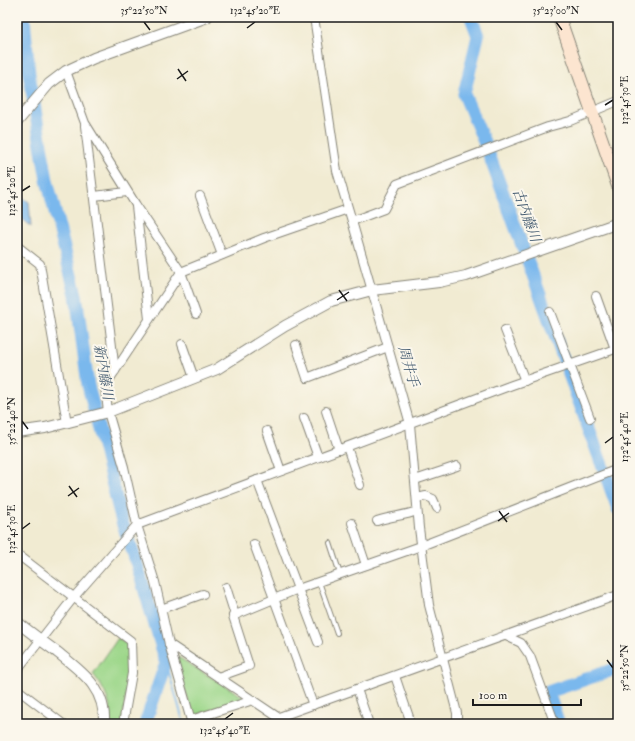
<svg xmlns="http://www.w3.org/2000/svg" width="635" height="741" viewBox="0 0 635 741" font-family="'IM FELL Double Pica','Noto Serif JP',serif">
	<style>
		.green { fill: #9dd78a; stroke: #5c7a53 }
		.water { fill: #7ab8ed; stroke: #4b6a84 }
		.lines { fill: none; stroke-linecap: round; stroke-linejoin: round }
		.stream { stroke: #7ab8ed; stroke-width: 2 }
		.river { stroke: #7ab8ed; stroke-width: 13 }
		.service-casing { stroke: #868477; stroke-width: 6 }
		.minor-casing { stroke: #868477; stroke-width: 10 }
		.tertiary-casing { stroke: #868477; stroke-width: 12 }
		.secondary-casing { stroke: #868477; stroke-width: 14 }
		.service { stroke: #fff; stroke-width: 4 }
		.minor { stroke: #fff; stroke-width: 8 }
		.tertiary { stroke: #fff; stroke-width: 10 }
		.secondary { stroke: #fce5d0; stroke-width: 12 }
		.ticks { fill: none; stroke: #1c1c1c; stroke-width: 1.5 }
		.labels { text-anchor: middle; stroke-width: 4; stroke-linejoin: round; paint-order: stroke }
		.water-label { font-size: 14px; font-style: italic; fill: #425a70; stroke: #fbf7ec }
		.neatline { fill: none; stroke: #1c1c1c; stroke-width: 1.5 }
		.ticks-label { font-size: 10px; text-anchor: middle; fill: #1c1c1c }
	</style>
	<rect width="100%" height="100%" fill="#fbf7ec"/>
	<filter id="ink" filterUnits="userSpaceOnUse"><feTurbulence type="fractalNoise" baseFrequency=".025" numOctaves="2"/><feDisplacementMap in="SourceGraphic" scale="8" xChannelSelector="R" yChannelSelector="G"/><feConvolveMatrix kernelMatrix="1 2 1 2 8 2 1 2 1" color-interpolation-filters="sRGB"/></filter>
	<filter id="wash" filterUnits="userSpaceOnUse"><feTurbulence type="fractalNoise" baseFrequency=".012" numOctaves="4" result="noise"/><feDisplacementMap in="SourceGraphic" scale="16" xChannelSelector="R" yChannelSelector="G"/><feGaussianBlur stdDeviation="0.9" result="paint"/><feColorMatrix in="noise" values="0 0 0 0 0 0 0 0 0 0 0 0 0 0 0 0 0 1.4 0 .05"/><feComposite in="paint" operator="in"/></filter>
	<g filter="url(#wash)">
		<rect width="100%" height="100%" fill="#f1ebd2"/>
		<!-- green -->
		<g class="green">
			<path d="M118,638L128,644L129,673L122,724H110C113,705 104,688 93,674Z"/>
			<path d="M178,657L247,699L196,715L192,713L176,660Z"/>
		</g>
		<!-- water -->
		<path class="water" d="M22,197L29,202L31,227L17,215V205Z"/>
		<g class="lines">
			<!-- stream -->
			<path class="stream" d="M166,662L184,724"/>
			<!-- river -->
			<g class="river">
				<path d="M24,17L29,74L47,180L76,295L88,385L122,522L134,555L166,662L145,724"/>
				<path d="M471,17L478,36L464,94L487,149L618,509"/>
				<path d="M559,724L548,692L618,668"/>
			</g>
		</g>
	</g>
	<g filter="url(#ink)">
		<g class="lines">
			<defs>
				<g id="service">
					<path d="M330,543L340,574"/>
					<path d="M319,582L337,633"/>
				</g>
				<g id="minor">
					<path d="M314,17L337,171L352,221L384,209L397,184L548,127L570,121L618,101"/>
					<path d="M66,71L85,123L136,205L181,272L196,314"/>
					<path d="M85,126L115,371"/>
					<path d="M94,196L127,192"/>
					<path d="M200,196L222,255"/>
					<path d="M136,206L149,319"/>
					<path d="M352,221L410,424L419,528L429,605L457,713V724"/>
					<path d="M17,246L40,264L67,423"/>
					<path d="M596,296L615,349"/>
					<path d="M550,312L590,418"/>
					<path d="M505,330L525,381"/>
					<path d="M182,344L194,378"/>
					<path d="M296,345L307,378L388,347"/>
					<path d="M326,411L339,450"/>
					<path d="M304,418L318,457"/>
					<path d="M267,431L281,471"/>
					<path d="M347,447L360,485"/>
					<path d="M257,480L318,642"/>
					<path d="M415,480L457,466"/>
					<path d="M417,498L426,496L433,499L437,508"/>
					<path d="M377,521C391,516 404,516 417,511"/>
					<path d="M352,523L366,565"/>
					<path d="M254,544L313,705"/>
					<path d="M17,554L131,641L132,673L123,724"/>
					<path d="M226,587L235,615"/>
					<path d="M161,609L203,594"/>
					<path d="M506,636L521,643L530,656L555,724"/>
					<path d="M169,644L288,724"/>
					<path d="M17,670L74,597L137,525L512,385L618,348"/>
					<path d="M395,676L409,717"/>
					<path d="M218,677L249,666L233,616L298,589L421,546L618,469"/>
					<path d="M17,689L63,724"/>
					<path d="M357,689L369,724"/>
					<path d="M279,717L618,595"/>
					<path d="M191,720L253,700"/>
					<path d="M192,724L169,644L155,582L137,525L124,467L108,412L105,386L181,272L264,238L348,209"/>
				</g>
				<g id="tertiary">
					<path d="M17,122L49,84L66,71L94,58L207,17"/>
					<path d="M17,432L45,428L108,412L217,369L285,326L331,301L372,290L439,282L466,276L618,223"/>
					<path d="M17,622C30,632 43,642 57,652C82,672 106,688 104,724"/>
				</g>
				<path id="secondary" d="M559,17L618,186"/>
			</defs>
			<!-- service casing -->
			<use href="#service" class="service-casing"/>
			<!-- minor casing -->
			<use href="#minor" class="minor-casing"/>
			<!-- tertiary casing -->
			<use href="#tertiary" class="tertiary-casing"/>
			<!-- secondary casing -->
			<use href="#secondary" class="secondary-casing"/>
			<!-- service -->
			<use href="#service" class="service"/>
			<!-- minor -->
			<use href="#minor" class="minor"/>
			<!-- tertiary -->
			<use href="#tertiary" class="tertiary"/>
			<!-- secondary -->
			<use href="#secondary" class="secondary"/>
		</g>
	</g>
	<!-- ticks -->
	<path class="ticks" d="M144,22L150,30M556,22L562,30M247,28L255,22M178,69L186,81M177,79L188,71M605,105L613,100M22,191L30,186M339,290L347,301M337,300L349,292M22,421L28,429M605,443L613,437M69,486L77,497M68,496L79,488M499,511L507,522M498,521L509,513M22,529L30,523M607,660L613,668M225,719L233,713"/>
	<g class="labels">
		<!-- water labels -->
		<g class="water-label">
			<text transform="translate(527 215) rotate(70)" y="5">古内藤川</text>
			<text transform="translate(409 366) rotate(74)" y="5">周井手</text>
			<text transform="translate(104 372) rotate(80)" y="5">新内藤川</text>
		</g>
	</g>
	<!-- margin -->
	<rect width="635" height="741" fill="none" stroke="#fbf7ec" stroke-width="44"/>
	<!-- scale -->
	<path d="M473 699v6h108v-6" fill="none" stroke="#1c1c1c" stroke-width="2"/>
	<text x="479" y="699" font-size="12" fill="#1c1c1c" stroke="#fbf7ec" stroke-width="3" paint-order="stroke">100 m</text>
	<rect x="22" y="22" width="591" height="697" class="neatline"/>
	<g class="ticks-label">
		<text x="144" y="14">35°22'50"N</text>
		<text x="255" y="14">132°45'20"E</text>
		<text x="556" y="14">35°23'00"N</text>
		<text transform="translate(624 100) rotate(-90)" y="4">132°45'30"E</text>
		<text transform="translate(11 191) rotate(-90)" y="4">132°45'20"E</text>
		<text transform="translate(11 421) rotate(-90)" y="4">35°22'40"N</text>
		<text transform="translate(624 437) rotate(-90)" y="4">132°45'40"E</text>
		<text transform="translate(11 529) rotate(-90)" y="4">132°45'30"E</text>
		<text transform="translate(624 668) rotate(-90)" y="4">35°22'50"N</text>
		<text x="225" y="734">132°45'40"E</text>
	</g>
</svg>
